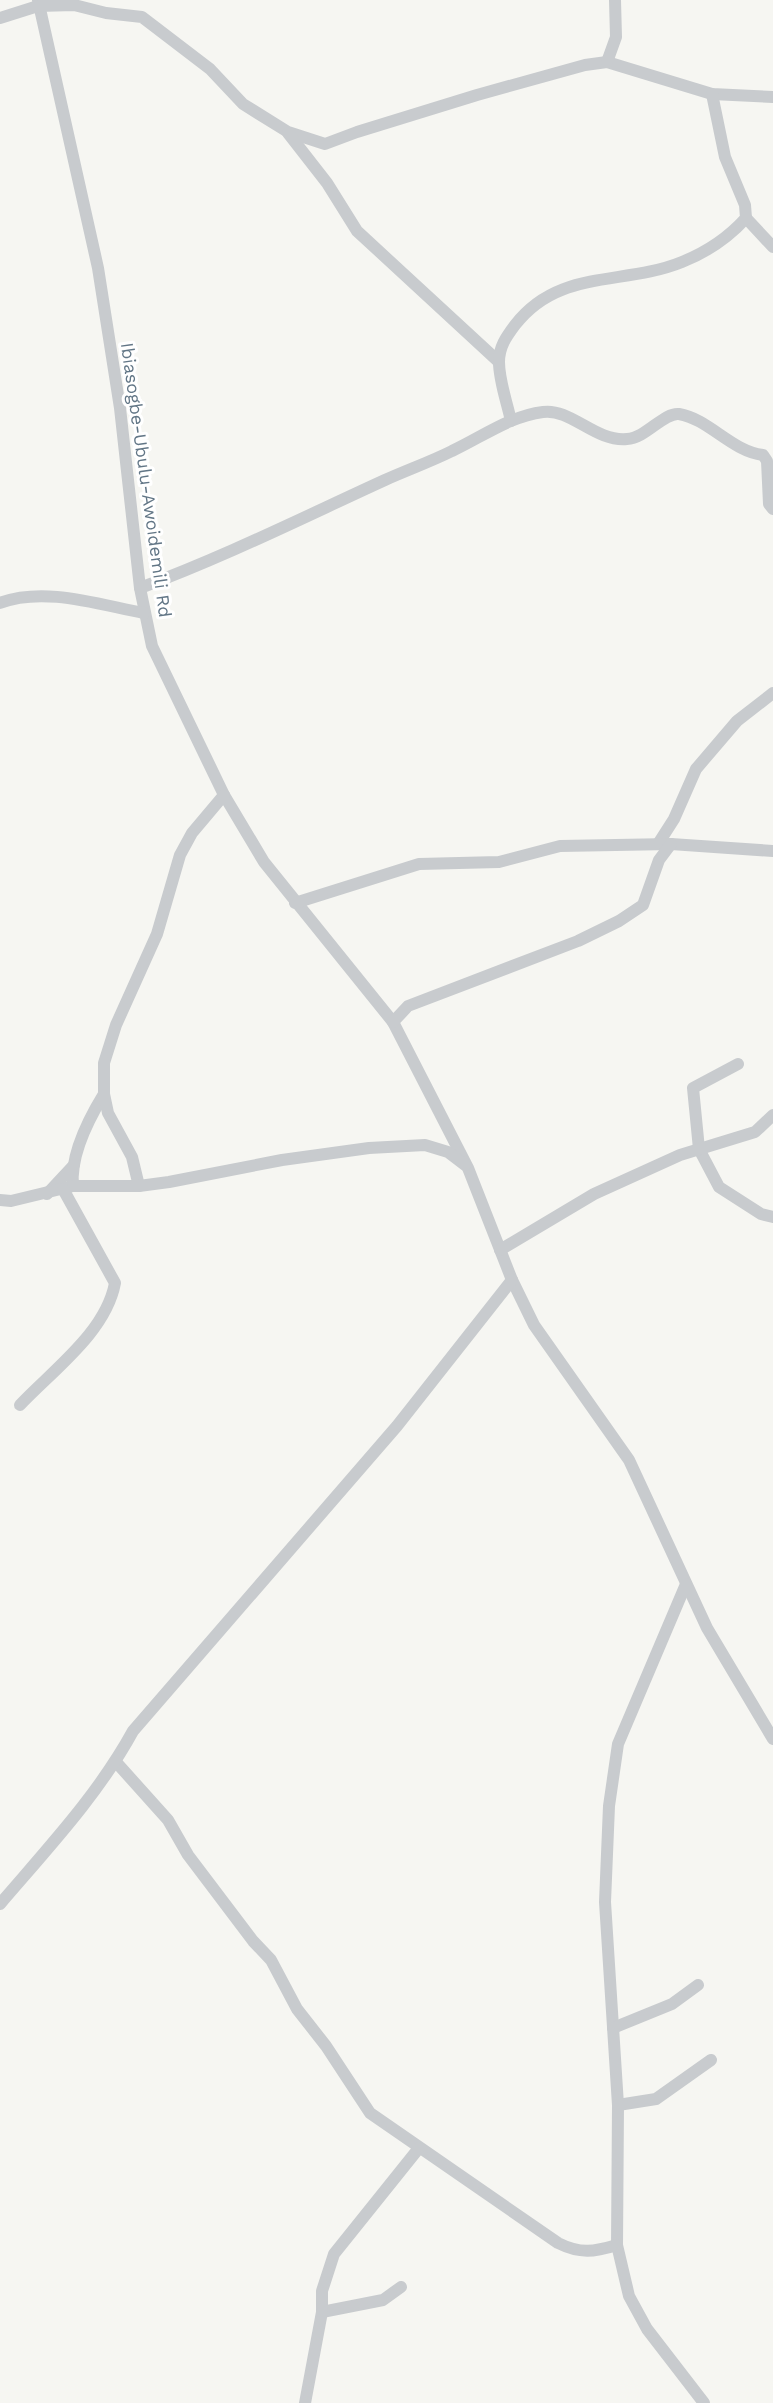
<svg xmlns="http://www.w3.org/2000/svg" width="773" height="2403" viewBox="0 0 773 2403" font-family="'Work Sans',sans-serif">
	<style>
		.lines { fill: none; stroke-linecap: round; stroke-linejoin: round }
		.minor { stroke: #c8cbce; stroke-width: 12 }
		.labels { text-anchor: middle; stroke-width: 6; stroke-linejoin: round; paint-order: stroke }
		.street-label { font-size: 18px; fill: #627686; stroke: #fff }
	</style>
	<rect width="100%" height="100%" fill="#f6f6f2"/>
	<g class="lines">
		<!-- minor -->
		<g class="minor">
			<path d="M38,0L98,268L120,408L140,588L152,646L224,795L264,862L393,1022L468,1168L512,1280L534,1325L629,1460L707,1628L773,1739"/>
			<path d="M0,18L38,6L74,5L106,13L142,17L210,69L243,104L288,132L325,144L357,132L477,95L585,65L607,62L712,94L773,97"/>
			<path d="M607,62L616,37L615,0"/>
			<path d="M288,133L327,183L357,231L499,362"/>
			<path d="M746,218L773,247"/>
			<path d="M511,421C507,402 499,381 499,362C499,347 506,337 515,325C559,268 623,286 682,262C707,252 728,238 746,218L745,205L725,157L712,94"/>
			<path d="M140,588C224,557 304,517 385,480C407,470 430,462 452,451C482,437 510,416 543,412C571,408 595,442 627,439C646,438 664,412 679,414C709,419 731,451 763,455L767,461L769,504L773,509"/>
			<path d="M0,603C44,586 100,605 144,613"/>
			<path d="M658,844L674,819L696,769L737,721L773,693"/>
			<path d="M295,903L419,864L499,862L560,846L671,844L773,851"/>
			<path d="M393,1022L408,1006L578,941L619,921L643,905L659,860L671,844"/>
			<path d="M738,1064L693,1088L699,1149L719,1187L761,1214L773,1217"/>
			<path d="M73,1186C70,1155 88,1120 104,1094"/>
			<path d="M139,1186L132,1157L108,1113L104,1094V1063L116,1025L157,934L180,855L192,833L224,795"/>
			<path d="M47,1194L74,1165"/>
			<path d="M0,1200L11,1201L73,1186H139L169,1182L282,1160L369,1148L425,1145L448,1152L465,1165"/>
			<path d="M500,1250L594,1194L680,1155L755,1132L773,1115"/>
			<path d="M20,1405C53,1370 106,1332 115,1283L63,1189"/>
			<path d="M686,1584L618,1744L609,1806L605,1902L618,2105L617,2245L629,2296L647,2329L704,2403"/>
			<path d="M116,1762L168,1820L188,1855L253,1941L271,1960L297,2009L326,2046L370,2113L558,2243C580,2254 594,2252 617,2245"/>
			<path d="M0,1904C47,1849 98,1795 133,1731L397,1426L512,1280"/>
			<path d="M613,2028L672,2004L698,1985"/>
			<path d="M618,2105L656,2099L711,2060"/>
			<path d="M401,2287L383,2300L322,2312V2291L334,2254L419,2148"/>
			<path d="M305,2403L322,2312"/>
		</g>
	</g>
	<g class="labels">
		<!-- street labels -->
		<g class="street-label">
			<text transform="translate(146 480) rotate(82)" y="6">Ibiasogbe-Ubulu-Awoidemili Rd</text>
		</g>
	</g>
</svg>
